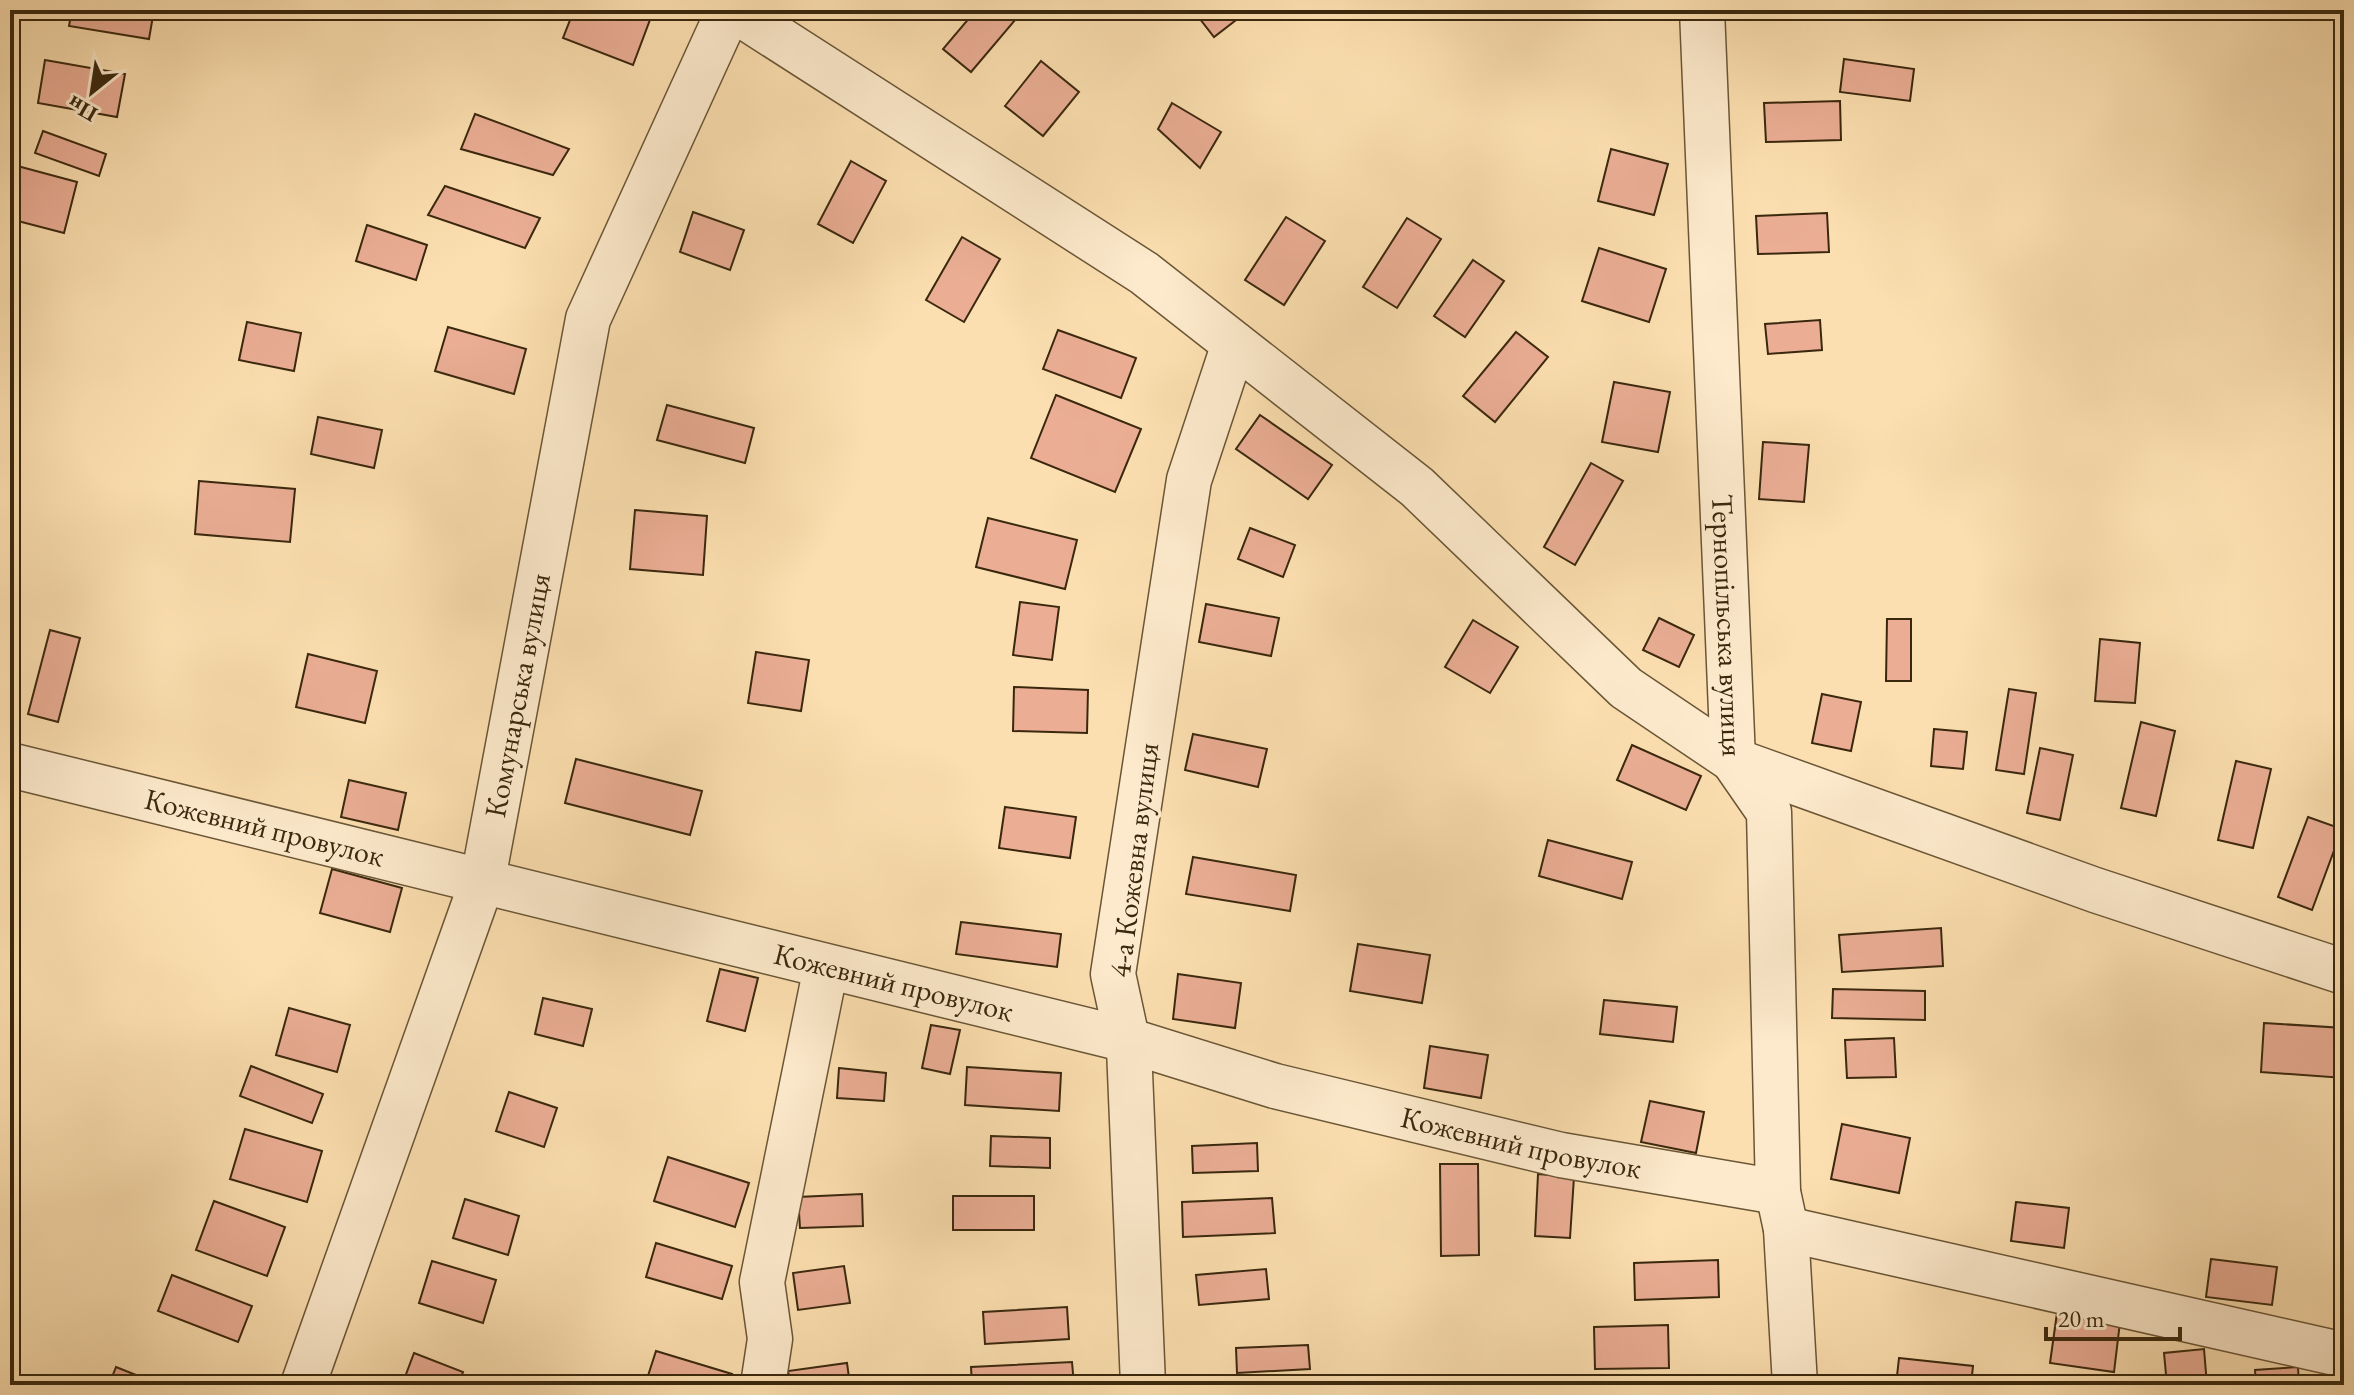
<svg xmlns="http://www.w3.org/2000/svg" width="2354" height="1395" viewBox="0 0 2354 1395" font-family="'EB Garamond',serif">
	<style>
		.building { fill: #ebae95; stroke: #3a280e; stroke-width: 2 }
		.lines { fill: none; stroke-linecap: round; stroke-linejoin: round }
		.minor-casing { stroke: #6a5636; stroke-width: 47 }
		.minor { stroke: #fdeacc; stroke-width: 44 }
		.labels { text-anchor: middle; stroke-width: 7; stroke-linejoin: round; paint-order: stroke }
		.street-label { font-size: 30px; fill: #3a280e; stroke: #fdeacc }
	</style>
	<rect width="100%" height="100%" fill="#fcdfb0"/>
	<filter id="stains"><feTurbulence type="fractalNoise" baseFrequency=".0025" numOctaves="4"/><feColorMatrix values="0 0 0 0 .2 0 0 0 0 .09 0 0 0 0 .02 0 0 0 .5 -.17"/></filter>
	<radialGradient id="worn" r=".72"><stop offset=".6" stop-color="#630" stop-opacity="0"/><stop offset="1" stop-color="#630" stop-opacity=".3"/></radialGradient>
	<!-- building -->
	<g class="building">
		<path d="M72,10H154L149,39L69,26Z"/>
		<path d="M574,10H633L651,17L633,65L563,38Z"/>
		<path d="M976,10H1005L1016,19L971,72L943,49Z"/>
		<path d="M1193,10H1249L1214,37Z"/>
		<path d="M1844,59L1914,69L1910,101L1840,92Z"/>
		<path d="M45,60L125,74L117,117L38,103Z"/>
		<path d="M1041,61L1079,92L1043,136L1005,106Z"/>
		<path d="M1840,101L1841,140L1766,142L1764,103Z"/>
		<path d="M1172,103L1221,132L1200,168L1158,129Z"/>
		<path d="M475,114L569,149L553,175L461,149Z"/>
		<path d="M43,131L106,154L99,176L35,153Z"/>
		<path d="M1611,149L1668,164L1654,215L1598,201Z"/>
		<path d="M851,161L886,181L853,243L818,224Z"/>
		<path d="M10,164L77,182L64,233L10,219Z"/>
		<path d="M445,186L540,218L525,248L428,215Z"/>
		<path d="M693,212L744,230L730,270L680,252Z"/>
		<path d="M1827,213L1829,252L1758,254L1756,216Z"/>
		<path d="M1286,217L1325,241L1284,305L1245,280Z"/>
		<path d="M1407,218L1441,239L1397,308L1363,287Z"/>
		<path d="M367,225L427,245L416,280L356,261Z"/>
		<path d="M962,237L1000,259L964,322L926,300Z"/>
		<path d="M1599,248L1666,269L1649,322L1582,301Z"/>
		<path d="M1473,260L1504,281L1465,337L1434,316Z"/>
		<path d="M1820,320L1822,350L1768,354L1765,324Z"/>
		<path d="M247,322L301,333L294,371L239,360Z"/>
		<path d="M448,327L526,349L514,394L435,371Z"/>
		<path d="M1058,330L1136,358L1121,398L1043,369Z"/>
		<path d="M1516,332L1548,357L1495,422L1463,396Z"/>
		<path d="M1614,382L1670,392L1658,452L1602,442Z"/>
		<path d="M1056,395L1141,429L1115,492L1031,458Z"/>
		<path d="M667,405L754,428L745,463L657,440Z"/>
		<path d="M1260,415L1332,465L1308,499L1236,449Z"/>
		<path d="M318,417L382,430L374,468L311,454Z"/>
		<path d="M1763,442L1809,445L1804,502L1759,499Z"/>
		<path d="M1591,463L1623,481L1575,565L1544,547Z"/>
		<path d="M199,481L295,489L290,542L195,534Z"/>
		<path d="M635,510L707,516L703,575L630,569Z"/>
		<path d="M988,518L1077,540L1065,589L976,567Z"/>
		<path d="M1250,528L1295,545L1283,577L1238,559Z"/>
		<path d="M1020,602L1059,607L1052,660L1013,655Z"/>
		<path d="M1206,604L1279,618L1271,656L1199,642Z"/>
		<path d="M1659,618L1694,635L1679,667L1643,650Z"/>
		<path d="M1887,619H1911V681H1886Z"/>
		<path d="M1473,620L1518,647L1490,693L1445,667Z"/>
		<path d="M50,630L80,638L58,722L28,714Z"/>
		<path d="M2100,639L2140,643L2135,703L2095,701Z"/>
		<path d="M756,652L809,660L801,711L748,703Z"/>
		<path d="M308,654L377,671L365,723L296,707Z"/>
		<path d="M1014,687L1088,690L1087,733L1013,731Z"/>
		<path d="M2009,689L2036,693L2024,774L1996,770Z"/>
		<path d="M1822,694L1861,702L1851,751L1812,743Z"/>
		<path d="M2141,722L2175,731L2156,816L2121,808Z"/>
		<path d="M1934,729L1967,732L1963,769L1931,766Z"/>
		<path d="M1193,734L1267,749L1258,787L1185,770Z"/>
		<path d="M1632,745L1701,776L1686,810L1617,780Z"/>
		<path d="M2040,748L2073,755L2060,820L2027,813Z"/>
		<path d="M576,759L702,791L690,835L565,803Z"/>
		<path d="M2236,761L2271,769L2253,848L2218,840Z"/>
		<path d="M349,780L406,793L398,830L341,817Z"/>
		<path d="M1005,807L1076,817L1070,858L999,848Z"/>
		<path d="M2308,817L2342,829L2312,910L2278,897Z"/>
		<path d="M1548,840L1632,862L1622,899L1539,876Z"/>
		<path d="M1193,857L1296,875L1290,911L1186,894Z"/>
		<path d="M332,869L402,888L390,932L320,913Z"/>
		<path d="M961,922L1061,934L1057,967L956,954Z"/>
		<path d="M1941,928L1943,966L1842,972L1839,935Z"/>
		<path d="M1358,944L1430,955L1422,1003L1350,991Z"/>
		<path d="M720,969L758,978L745,1031L707,1021Z"/>
		<path d="M1178,974L1241,983L1235,1028L1173,1019Z"/>
		<path d="M1833,989L1925,991V1020L1832,1018Z"/>
		<path d="M543,998L592,1009L583,1046L535,1034Z"/>
		<path d="M1604,1000L1677,1007L1673,1042L1600,1034Z"/>
		<path d="M289,1008L350,1025L337,1072L276,1055Z"/>
		<path d="M2264,1023L2344,1028V1078L2261,1072Z"/>
		<path d="M931,1025L960,1030L950,1074L922,1068Z"/>
		<path d="M1894,1038L1896,1077L1847,1078L1845,1040Z"/>
		<path d="M1430,1046L1488,1055L1481,1098L1424,1088Z"/>
		<path d="M251,1066L323,1094L312,1123L240,1096Z"/>
		<path d="M967,1067L1061,1073L1059,1111L965,1105Z"/>
		<path d="M839,1068L886,1073L884,1101L837,1098Z"/>
		<path d="M509,1092L557,1108L544,1147L496,1131Z"/>
		<path d="M1650,1101L1704,1112L1696,1153L1641,1142Z"/>
		<path d="M1842,1124L1910,1138L1899,1193L1831,1179Z"/>
		<path d="M245,1129L322,1151L307,1202L230,1179Z"/>
		<path d="M991,1136L1050,1138V1168L990,1166Z"/>
		<path d="M1257,1143L1258,1171L1193,1173L1192,1146Z"/>
		<path d="M668,1157L749,1183L735,1227L654,1201Z"/>
		<path d="M1440,1164H1478L1479,1255L1441,1256Z"/>
		<path d="M1538,1174L1574,1177L1570,1238L1535,1236Z"/>
		<path d="M862,1194L863,1226L800,1228L798,1197Z"/>
		<rect x="953" y="1196" width="81" height="34"/>
		<path d="M1272,1198L1275,1233L1183,1237L1182,1202Z"/>
		<path d="M465,1199L519,1216L508,1255L453,1238Z"/>
		<path d="M214,1201L285,1227L267,1276L196,1250Z"/>
		<path d="M2016,1202L2069,1208L2064,1248L2011,1241Z"/>
		<path d="M656,1243L732,1266L722,1299L646,1277Z"/>
		<path d="M2211,1259L2277,1267L2272,1305L2206,1297Z"/>
		<path d="M1718,1260L1719,1297L1635,1300L1634,1263Z"/>
		<path d="M432,1261L496,1280L483,1323L419,1303Z"/>
		<path d="M844,1266L850,1303L798,1310L793,1273Z"/>
		<path d="M1266,1269L1269,1299L1199,1305L1196,1275Z"/>
		<path d="M172,1275L252,1306L238,1342L158,1311Z"/>
		<path d="M1067,1307L1069,1339L985,1344L983,1312Z"/>
		<path d="M2057,1313L2120,1322L2114,1372L2050,1363Z"/>
		<path d="M1668,1325L1669,1368L1595,1369L1594,1327Z"/>
		<path d="M1308,1345L1310,1369L1237,1373L1236,1348Z"/>
		<path d="M2204,1349L2207,1385H2167L2164,1353Z"/>
		<path d="M656,1351L732,1374L728,1385H645Z"/>
		<path d="M414,1353L463,1372L458,1385H402Z"/>
		<path d="M1899,1358L1973,1366L1971,1385H1896Z"/>
		<path d="M1072,1362L1074,1385H972L971,1367Z"/>
		<path d="M847,1363L850,1385H790L788,1371Z"/>
		<path d="M116,1367L161,1385H109Z"/>
		<path d="M2298,1367L2299,1385H2256L2255,1370Z"/>
	</g>
	<g class="lines">
		<defs>
			<g id="minor">
				<path d="M734,10L1144,273L1417,487L1626,688L1733,760L2095,890L2344,972"/>
				<path id="s1" d="M1702,10L1733,760L1769,812L1778,1192L1786,1229L1795,1385"/>
				<path id="s2" d="M10,765L1127,1040L1275,1086L1561,1155L1778,1192"/>
				<path d="M1786,1229L2344,1355"/>
				<path id="s3" d="M303,1385L483,879L588,319L729,10"/>
				<path d="M763,1385L770,1339L762,1282L826,967"/>
				<path d="M1143,1385L1129,1048L1113,974L1189,480L1234,344"/>
			</g>
		</defs>
		<!-- minor casing -->
		<use href="#minor" class="minor-casing"/>
		<!-- minor -->
		<use href="#minor" class="minor"/>
	</g>
	<g class="labels">
		<!-- street labels -->
		<g class="street-label">
			<text dy="10" stroke="none"><textPath href="#s1" startOffset="616">Тернопільська вулиця</textPath></text>
			<text dy="10" stroke="none"><textPath href="#s3" startOffset="724">Комунарська вулиця</textPath></text>
			<text dy="10" stroke="none"><textPath href="#s2" startOffset="262">Кожевний провулок</textPath></text>
			<text transform="translate(1134 860) rotate(-83)" y="10">4-а Кожевна вулиця</text>
			<text dy="10" stroke="none"><textPath href="#s2" startOffset="910">Кожевний провулок</textPath></text>
			<text dy="10" stroke="none"><textPath href="#s2" startOffset="1558">Кожевний провулок</textPath></text>
		</g>
	</g>
	<!-- margin -->
	<rect width="2354" height="1395" fill="none" stroke="#fcdfb0" stroke-width="40"/>
	<rect x="12" y="12" width="2330" height="1371" fill="none" stroke="#3a280e" stroke-width="4"/>
	<rect x="20" y="20" width="2314" height="1355" fill="none" stroke="#3a280e" stroke-width="2"/>
	<!-- north arrow -->
	<g transform="translate(92 92) rotate(210)" stroke="#fdeacc" stroke-width="6" paint-order="stroke">
	<path d="M0-6L14 30L0 20L-14 30Z" fill="#3a280e"/>
	<text y="-12" font-size="22" font-weight="bold" text-anchor="middle" fill="#3a280e">Пн</text>
	</g>
	<!-- scale -->
	<path d="M2046 1327v12h134v-12" fill="none" stroke="#3a280e" stroke-width="4"/>
	<text x="2058" y="1327" font-size="24" fill="#3a280e" stroke="#fdeacc" stroke-width="6" paint-order="stroke">20 m</text>
	<rect width="100%" height="100%" filter="url(#stains)"/>
	<rect width="100%" height="100%" fill="url(#worn)"/>
</svg>
